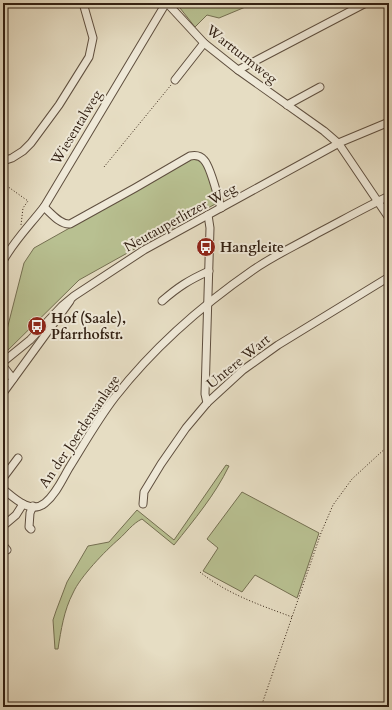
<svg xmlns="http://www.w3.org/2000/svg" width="392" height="710" viewBox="0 0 392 710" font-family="Cardo,serif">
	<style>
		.green { fill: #b8c091; stroke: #757052 }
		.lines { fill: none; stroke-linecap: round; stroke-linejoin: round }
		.minor-casing { stroke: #5f4f3f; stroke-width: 9 }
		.path { stroke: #322013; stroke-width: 1; stroke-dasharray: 1 2; stroke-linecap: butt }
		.minor { stroke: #efe9d8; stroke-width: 7 }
		.labels { text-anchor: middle; stroke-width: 4; stroke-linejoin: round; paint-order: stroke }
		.street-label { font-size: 14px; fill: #322013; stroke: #efe9d8 }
		.poi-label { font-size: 14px; font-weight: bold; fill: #322013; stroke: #efe9d8; text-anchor: start }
	</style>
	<rect width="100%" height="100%" fill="#e6ddc3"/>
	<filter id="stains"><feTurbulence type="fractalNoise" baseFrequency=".005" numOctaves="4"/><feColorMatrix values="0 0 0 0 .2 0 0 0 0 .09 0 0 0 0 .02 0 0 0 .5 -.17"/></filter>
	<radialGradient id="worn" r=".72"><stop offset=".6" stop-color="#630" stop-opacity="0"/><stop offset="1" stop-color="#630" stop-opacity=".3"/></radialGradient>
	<!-- green -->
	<g class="green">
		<path d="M176,3H255L219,18L207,15L195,27Z"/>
		<path d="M196,157L204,161L217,203L79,280L3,355V345L24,263L34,248Z"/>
		<path d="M226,465L229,466C215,495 194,520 174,545L142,519C133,523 126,533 119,539C105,551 80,577 73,593C64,610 61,630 58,649H55L53,620L56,611L67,582L88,546L109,542L137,510L174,540Z"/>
		<path d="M242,492L319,533L297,598L255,575L242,592L203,571L218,548L207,539Z"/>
	</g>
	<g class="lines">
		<defs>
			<g id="minor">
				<path d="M167,3L204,43L238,70L324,131L339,144L389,218"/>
				<path d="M238,70L366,3"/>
				<path d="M175,80L204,43"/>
				<path d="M287,105L320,87"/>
				<path d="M3,161L12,158L23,151L31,143L59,105L89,57L93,38L83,3"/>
				<path d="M44,207C51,213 60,225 70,224L135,188L190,156C195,155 200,155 204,160C211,167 218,198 221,208"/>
				<path d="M3,261C14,241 30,225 44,207L166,3"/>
				<path d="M162,301C178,287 189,280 209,271"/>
				<path d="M3,362L30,340L62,306L74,296L144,250L341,142L389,122"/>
				<path d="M3,366L13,379"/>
				<path d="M3,393L70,301"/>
				<path d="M207,403L205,394L210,228L208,215"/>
				<path d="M3,478L18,458"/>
				<path d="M3,489C14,498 31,515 45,503C56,494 62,480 69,468C84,444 98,419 115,397C154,347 201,306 253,270C273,256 295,246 316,234C341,221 364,208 389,196"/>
				<path d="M143,504L144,492L161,464L186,428L207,403L243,370L278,345L389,277"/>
				<path d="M3,526L16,515L23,504"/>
				<path d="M31,529L29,527L30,513L33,506"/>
				<path d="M3,545L7,550"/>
			</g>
		</defs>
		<!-- minor casing -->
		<use href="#minor" class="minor-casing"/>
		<!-- path -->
		<g class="path">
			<path d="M104,167L171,85"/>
			<path d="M3,174L7,186L28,201L23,208L21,225"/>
			<path d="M200,572C227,594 260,605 292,617"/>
			<path d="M261,707L321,533L333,505L352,479L389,445"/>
		</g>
		<!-- minor -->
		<use href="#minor" class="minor"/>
	</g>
	<!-- icons -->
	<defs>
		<symbol id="bus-disc" viewBox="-11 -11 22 22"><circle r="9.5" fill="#8f2418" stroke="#efe9d8"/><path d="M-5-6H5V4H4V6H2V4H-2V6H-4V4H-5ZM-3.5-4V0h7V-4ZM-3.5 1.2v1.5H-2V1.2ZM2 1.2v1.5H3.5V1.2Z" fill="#fff"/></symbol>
	</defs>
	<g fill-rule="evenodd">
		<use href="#bus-disc" x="195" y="236" width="22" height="22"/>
		<use href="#bus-disc" x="26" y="315" width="22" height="22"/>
	</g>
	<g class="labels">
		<!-- street labels -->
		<g class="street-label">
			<text transform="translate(242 54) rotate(38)" y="5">Wartturmweg</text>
			<text transform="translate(76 127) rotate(-59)" y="5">Wiesentalweg</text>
			<text transform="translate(180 217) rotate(-29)" y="5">Neutauperlitzer Weg</text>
			<text transform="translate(238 361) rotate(-39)" y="5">Untere Wart</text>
			<text transform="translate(79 431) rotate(-56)" y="5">An der Joerdensanlage</text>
		</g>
		<!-- poi labels -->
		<g class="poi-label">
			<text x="220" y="252">Hangleite</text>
			<text x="51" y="323">Hof (Saale),<tspan x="51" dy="16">Pfarrhofstr.</tspan></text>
		</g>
	</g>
	<!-- margin -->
	<rect width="392" height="710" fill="none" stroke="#e6ddc3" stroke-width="16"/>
	<rect x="4" y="4" width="384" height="702" fill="none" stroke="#322013" stroke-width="2"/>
	<rect x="8" y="8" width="376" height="694" fill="none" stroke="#322013"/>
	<rect width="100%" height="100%" filter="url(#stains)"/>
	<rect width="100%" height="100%" fill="url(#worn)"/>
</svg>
